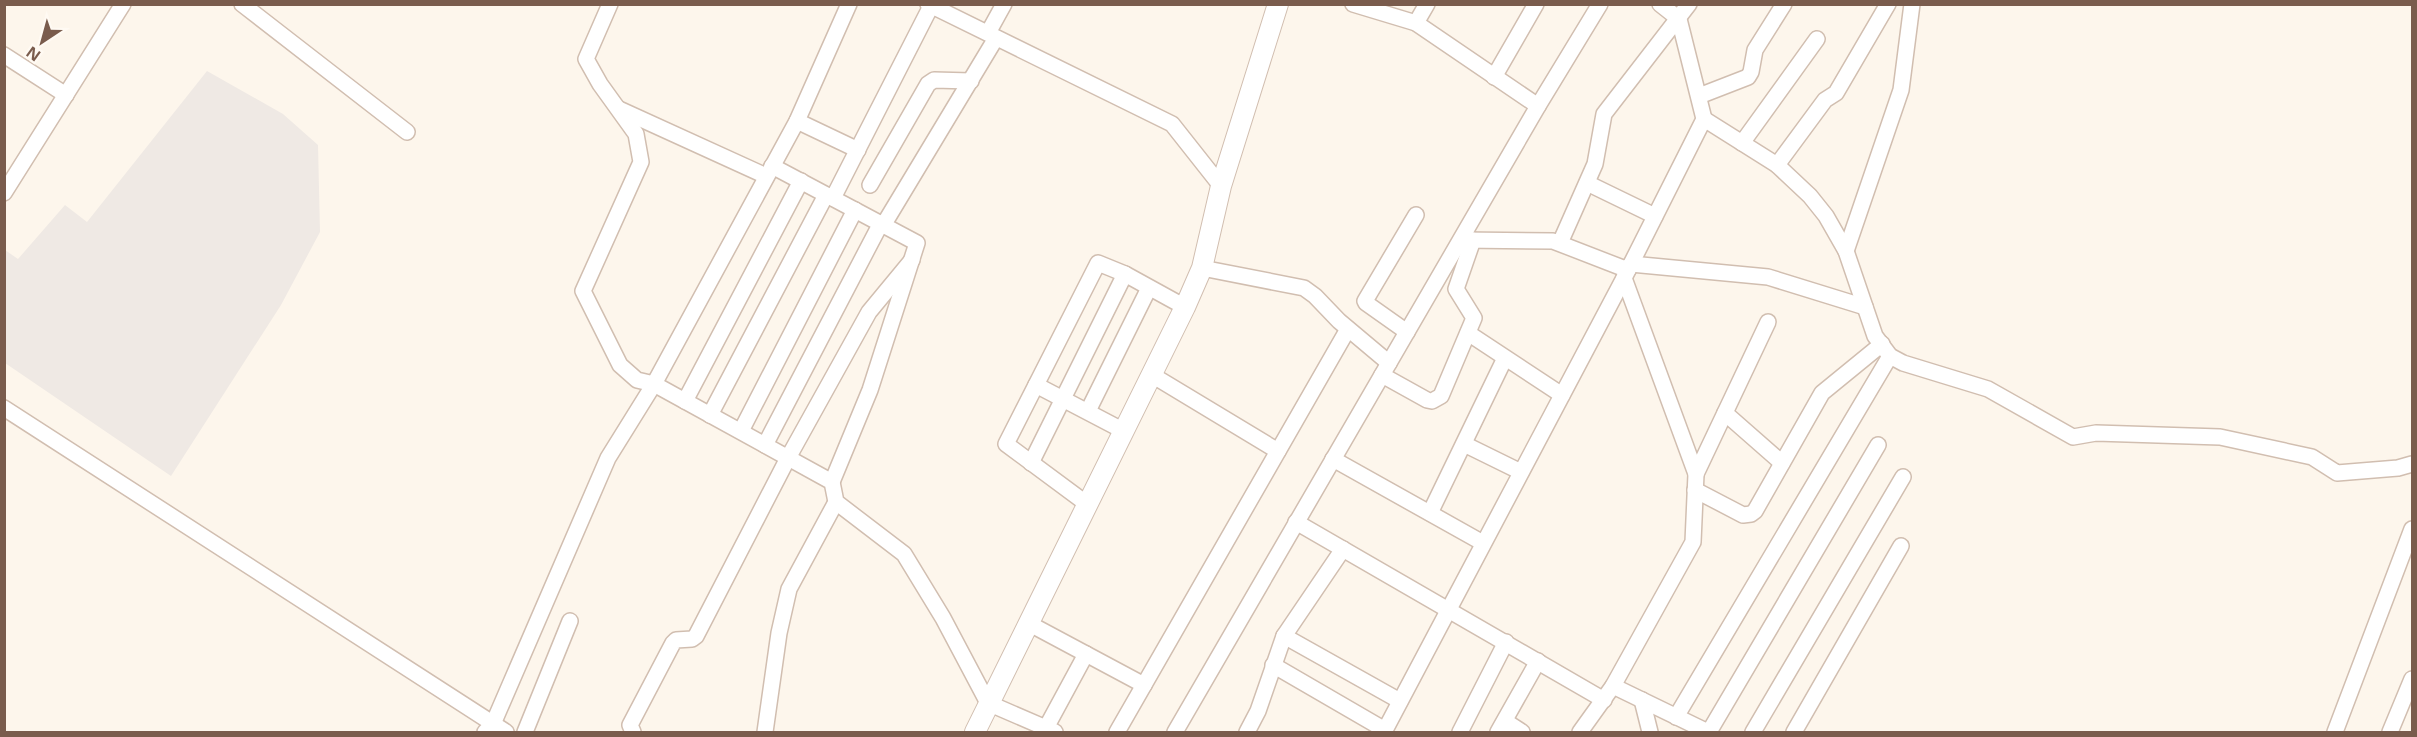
<svg xmlns="http://www.w3.org/2000/svg" width="2417" height="737" viewBox="0 0 2417 737" font-family="'Open Sans',sans-serif">
	<style>
		.industrial { fill: #efe9e4 }
		.lines { fill: none; stroke-linecap: round; stroke-linejoin: round }
		.minor-casing { stroke: #d1beb0; stroke-width: 18 }
		.tertiary-casing { stroke: #d1beb0; stroke-width: 22 }
		.minor { stroke: #fff; stroke-width: 15 }
		.tertiary { stroke: #fff; stroke-width: 20 }
	</style>
	<rect width="100%" height="100%" fill="#fdf6ec"/>
	<!-- industrial -->
	<path class="industrial" d="M207,71L283,114L318,145L320,232L281,305L171,476L5,363V250L18,259L65,205L87,222Z"/>
	<g class="lines">
		<defs>
			<g id="minor">
				<path d="M242,4L407,132"/>
				<path d="M610,4L586,59L600,84L636,134L641,162L583,291L620,365L637,380L654,384L832,482L836,502L904,554L943,618L988,703L1055,732"/>
				<path d="M928,4L1172,124L1221,186"/>
				<path d="M1353,4L1416,23L1538,106"/>
				<path d="M1416,23L1427,4"/>
				<path d="M988,33L1004,4"/>
				<path d="M4,55L66,95"/>
				<path d="M1494,77L1536,4"/>
				<path d="M1699,96L1748,77L1751,72L1755,50L1784,4"/>
				<path d="M619,109L766,176"/>
				<path d="M1704,119L1777,165L1810,196L1826,216L1846,251L1875,336L1890,356L1903,363L1988,389L2073,437L2096,433L2220,437L2312,457L2337,473L2398,468L2412,464"/>
				<path d="M797,121L858,150"/>
				<path d="M1742,143L1817,39"/>
				<path d="M1777,165L1825,100L1836,93L1888,4"/>
				<path d="M772,166L917,243L870,390L832,482"/>
				<path d="M1587,183L1655,216"/>
				<path d="M870,185L928,84L934,80L971,81"/>
				<path d="M4,193L123,4"/>
				<path d="M833,198L931,6"/>
				<path d="M884,224L996,38"/>
				<path d="M1462,240L1553,241L1628,270"/>
				<path d="M1560,243L1595,164L1604,114L1689,4"/>
				<path d="M1846,251L1901,90L1912,4"/>
				<path d="M1631,264L1768,277L1865,307"/>
				<path d="M1202,268L1304,288L1315,296L1339,321L1389,363"/>
				<path d="M1407,332L1366,303L1365,301L1416,215"/>
				<path d="M1468,333L1562,395"/>
				<path d="M1152,375L1278,451"/>
				<path d="M1382,375L1427,400L1432,401L1441,396L1474,318L1456,289L1473,240"/>
				<path d="M1036,385L1124,431"/>
				<path d="M685,401L801,181"/>
				<path d="M4,408L506,732"/>
				<path d="M1088,411L1149,288"/>
				<path d="M1725,413L1782,463"/>
				<path d="M710,415L826,195"/>
				<path d="M741,431L855,210"/>
				<path d="M1464,444L1521,472"/>
				<path d="M765,445L881,223"/>
				<path d="M1333,459L1483,543"/>
				<path d="M1031,463L1125,274"/>
				<path d="M1696,474L1768,322"/>
				<path d="M1695,490L1743,515L1751,514L1755,511L1822,393L1882,344"/>
				<path d="M1087,504L1006,444L1098,263L1125,274L1185,307"/>
				<path d="M1430,513L1505,358"/>
				<path d="M1296,522L1604,700"/>
				<path d="M1028,623L1144,685"/>
				<path d="M1284,636L1400,701"/>
				<path d="M1273,665L1385,730"/>
				<path d="M1613,686L1708,732"/>
				<path d="M1642,700L1650,732"/>
				<path d="M1676,717L1890,356"/>
				<path d="M1505,721L1522,732"/>
				<path d="M1046,728L1086,654"/>
				<path d="M485,732L493,724L608,458L654,384L797,121L849,4"/>
				<path d="M525,732L570,621"/>
				<path d="M633,732L630,725L673,643L676,640L692,639L696,636L788,458L869,312L912,260"/>
				<path d="M765,732L779,633L789,589L836,502"/>
				<path d="M1117,732L1348,329"/>
				<path d="M1175,732L1538,106L1600,4"/>
				<path d="M1247,732L1258,711L1284,636L1343,549"/>
				<path d="M1384,732L1624,278L1704,119L1679,19L1660,4"/>
				<path d="M1460,732L1506,642"/>
				<path d="M1498,732L1538,661"/>
				<path d="M1580,732L1613,686L1693,542L1696,474L1624,278"/>
				<path d="M1709,732L1878,445"/>
				<path d="M1753,732L1903,477"/>
				<path d="M1794,732L1901,546"/>
				<path d="M2335,732L2412,529"/>
				<path d="M2390,732L2412,679"/>
			</g>
			<path id="tertiary" d="M975,732L1185,307L1202,268L1221,186L1278,4"/>
		</defs>
		<!-- minor casing -->
		<use href="#minor" class="minor-casing"/>
		<!-- tertiary casing -->
		<use href="#tertiary" class="tertiary-casing"/>
		<!-- minor -->
		<use href="#minor" class="minor"/>
		<!-- tertiary -->
		<use href="#tertiary" class="tertiary"/>
	</g>
	<!-- border -->
	<rect width="2417" height="737" fill="none" stroke="#7a5c4d" stroke-width="12"/>
	<!-- north arrow -->
	<g transform="translate(42 42) rotate(216)" stroke="#fffaf3" stroke-width="4.5" paint-order="stroke">
	<path d="M0-4.5L10 22L0 15L-10 22Z" fill="#7a5c4d"/>
	<text y="-9" font-size="16" font-weight="bold" text-anchor="middle" fill="#7a5c4d">N</text>
	</g>
</svg>
